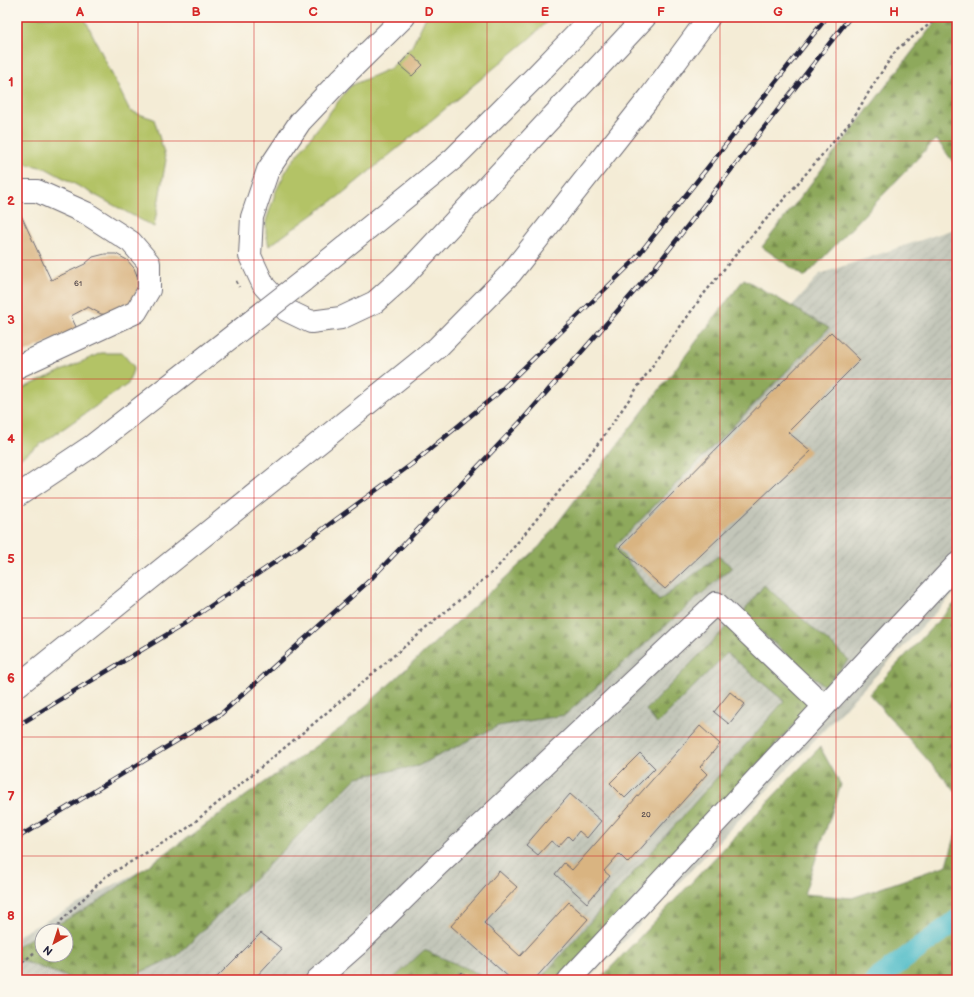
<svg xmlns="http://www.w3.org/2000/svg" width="974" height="997" viewBox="0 0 974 997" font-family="'Balsamiq Sans',sans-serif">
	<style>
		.industrial { fill: url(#industrial-furrows); fill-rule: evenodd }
		.grass { fill: #b3c366; stroke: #6a7250 }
		.forest { fill: url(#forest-firs); stroke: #58664b }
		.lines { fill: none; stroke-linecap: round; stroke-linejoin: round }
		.canal { stroke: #4fbcc8; stroke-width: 21 }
		.building { fill: #d9b481 }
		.minor-casing { stroke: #6c6971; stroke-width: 24 }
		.major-casing { stroke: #6c6971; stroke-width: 24 }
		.path { stroke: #6c6971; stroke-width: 2.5; stroke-dasharray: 3 3; stroke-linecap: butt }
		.minor { stroke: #fff; stroke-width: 22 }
		.major { stroke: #fff; stroke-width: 22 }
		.rail-casing { stroke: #22223b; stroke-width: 4.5 }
		.rail { stroke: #fbf7ec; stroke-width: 3; stroke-dasharray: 9; stroke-linecap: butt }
		.major-bridge-casing { stroke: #6c6971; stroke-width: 24; stroke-linecap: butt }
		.major-bridge { stroke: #fff; stroke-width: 22 }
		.grid { fill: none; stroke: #d62828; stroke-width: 1; stroke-opacity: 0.55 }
		.labels { text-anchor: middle; stroke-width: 3.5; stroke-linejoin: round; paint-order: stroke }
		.number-label { font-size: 8px; fill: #50464c }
		.neatline { fill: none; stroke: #d62828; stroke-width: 1.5 }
		.grid-label { font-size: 13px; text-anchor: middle; font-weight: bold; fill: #d62828 }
	</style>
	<defs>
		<pattern id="industrial-furrows" width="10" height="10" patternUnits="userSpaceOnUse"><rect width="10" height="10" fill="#c3c6b9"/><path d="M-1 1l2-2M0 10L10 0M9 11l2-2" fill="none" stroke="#a7aaa0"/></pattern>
		<pattern id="forest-firs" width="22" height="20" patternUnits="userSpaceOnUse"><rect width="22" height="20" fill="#8ea95b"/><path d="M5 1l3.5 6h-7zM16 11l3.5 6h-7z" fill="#74894c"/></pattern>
	</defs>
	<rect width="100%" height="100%" fill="#fbf7ec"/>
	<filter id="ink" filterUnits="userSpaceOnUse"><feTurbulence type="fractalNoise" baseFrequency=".025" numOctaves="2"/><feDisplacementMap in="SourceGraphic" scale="8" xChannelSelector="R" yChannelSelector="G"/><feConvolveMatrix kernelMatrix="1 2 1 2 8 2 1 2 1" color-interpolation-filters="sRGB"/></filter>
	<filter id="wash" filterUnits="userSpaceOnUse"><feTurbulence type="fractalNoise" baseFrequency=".012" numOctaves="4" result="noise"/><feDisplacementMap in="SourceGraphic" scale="16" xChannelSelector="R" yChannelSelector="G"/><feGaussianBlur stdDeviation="0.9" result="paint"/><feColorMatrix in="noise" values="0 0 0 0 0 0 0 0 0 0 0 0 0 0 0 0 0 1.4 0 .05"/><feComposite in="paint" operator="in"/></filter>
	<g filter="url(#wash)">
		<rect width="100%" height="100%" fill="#f4ecd6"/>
		<!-- industrial -->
		<path class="industrial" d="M957,228V590L587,980H17V936L432,717L820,274ZM42,931H66V955H42Z"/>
		<!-- grass -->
		<g class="grass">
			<path d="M17,17H84L130,111L154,119L166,160L154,227L45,168L21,163L17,153Z"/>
			<path d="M426,17H552L530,38L415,134L338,197L269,246L266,233V221L276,191L288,167L350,86L391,68L412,46Z"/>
			<path d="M101,353H122L134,367L128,384L22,457H17V391Z"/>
		</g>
		<!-- forest -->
		<g class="forest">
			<path d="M939,17H957V167L936,139L805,277L762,247Z"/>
			<path d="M744,279L829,328L615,546L659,601L718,556L732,567L565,715L498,726L418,766L357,777L177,956L123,980H76L17,959V946L42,932V955H66V931H45L96,903L345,725L540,546Z"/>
			<path d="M764,585L849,660L824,686L741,615Z"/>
			<path d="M957,601V793L869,694Z"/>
			<path d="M728,625L811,706L560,980H539L784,701L727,653L657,724L646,710Z"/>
			<path d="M820,747L841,785L804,894L852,898L947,865L957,830V980H599Z"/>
			<path d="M424,950L486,977L489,980H392Z"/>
		</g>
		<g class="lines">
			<!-- canal -->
			<path class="canal" d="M876,980L957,920"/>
		</g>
		<g id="blocks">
			<!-- building -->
			<g class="building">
				<path d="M410,53L423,65L412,76L399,65Z"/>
				<path d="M20,213L51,280L85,264L93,257L105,254H116L127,260L134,268L139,281V286L132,303L111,315L101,314L88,307L71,316L77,329L17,356V214Z"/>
				<path d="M831,332L860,360L788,432L811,451L665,589L619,548Z"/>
				<path d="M730,692L745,704L729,724L714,712Z"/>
				<path d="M700,726L720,744L700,767L707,774L628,863L619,854L604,871L610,876L587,903L555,874L564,863L572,870Z"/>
				<path d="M640,753L655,768L625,798L610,783Z"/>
				<path d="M570,794L601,821L587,838L579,831L572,840L568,836L558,847L551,841L538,855L526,845Z"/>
				<path d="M499,871L517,887L484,923L520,956L569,902L588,919L534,980H512L451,926Z"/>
				<path d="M261,933L282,949L253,980L215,979Z"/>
				<path d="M462,972L472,980H455Z"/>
			</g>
		</g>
	</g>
	<g filter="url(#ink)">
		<use href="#blocks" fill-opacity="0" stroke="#6c6971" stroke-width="1"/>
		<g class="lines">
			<defs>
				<g id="minor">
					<path d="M404,17L341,79L300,122L268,170L252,217L250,256L264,286L286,310L311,322L341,318L375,302L402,278L645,17"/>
					<path d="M17,191H37L86,213L131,242L149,263V290L136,312L17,367"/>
					<path d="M317,980L359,943L439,864L716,603L824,706"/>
					<path d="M569,980L957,564"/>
				</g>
				<g id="major">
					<path d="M303,281L453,159L535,77L593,17"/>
					<path d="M17,686L438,347L511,273L650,97L709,17"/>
				</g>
			</defs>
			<!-- minor casing -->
			<use href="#minor" class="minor-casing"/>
			<!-- major casing -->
			<use href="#major" class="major-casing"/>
			<!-- path -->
			<g class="path">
				<path d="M236,281L239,287"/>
				<path d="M55,931L62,920L105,877L185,830L312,725L496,569L601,440L664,349L703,295L746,242L792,190L852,120L875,82L897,49L939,17"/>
				<path d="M17,965L23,962L42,946"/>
			</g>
			<!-- minor -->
			<use href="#minor" class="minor"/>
			<!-- major -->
			<use href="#major" class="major"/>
			<defs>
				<g id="rail">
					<path d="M17,726L181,626L312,537L412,464L497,394L632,263L827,17"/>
					<path d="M17,838L221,714L370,580L523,419L654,269L850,17"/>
				</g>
			</defs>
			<!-- rail casing -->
			<use href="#rail" class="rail-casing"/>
			<!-- rail -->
			<use href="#rail" class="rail"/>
			<defs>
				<path id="major-bridge" d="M17,496L92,446L303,281"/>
			</defs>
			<!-- major-bridge casing -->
			<use href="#major-bridge" class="major-bridge-casing"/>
			<!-- major-bridge -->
			<use href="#major-bridge" class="major-bridge"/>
		</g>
	</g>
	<!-- grid -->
	<path class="grid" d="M138,17V980M254,17V980M371,17V980M487,17V980M603,17V980M720,17V980M836,17V980M17,141H957M17,260H957M17,379H957M17,498H957M17,618H957M17,737H957M17,856H957"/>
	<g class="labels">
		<!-- number labels -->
		<g class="number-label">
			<text x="78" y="286">61</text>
			<text x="646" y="817">20</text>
		</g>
	</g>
	<!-- margin -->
	<rect width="974" height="997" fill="none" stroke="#fbf7ec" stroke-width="44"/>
	<!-- north arrow -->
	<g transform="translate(54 943) rotate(219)"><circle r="19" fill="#fbf7ec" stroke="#a4a2a5"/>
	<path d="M0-3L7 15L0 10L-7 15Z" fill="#c8321e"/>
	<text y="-6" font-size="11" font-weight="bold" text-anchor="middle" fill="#22223b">N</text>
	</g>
	<rect x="22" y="22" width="930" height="953" class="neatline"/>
	<g class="grid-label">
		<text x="80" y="16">A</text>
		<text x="196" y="16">B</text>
		<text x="313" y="16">C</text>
		<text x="429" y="16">D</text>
		<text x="545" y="16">E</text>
		<text x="661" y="16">F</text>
		<text x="778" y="16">G</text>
		<text x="894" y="16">H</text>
		<text x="11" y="86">1</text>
		<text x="11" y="205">2</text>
		<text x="11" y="324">3</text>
		<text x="11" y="443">4</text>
		<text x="11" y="563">5</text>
		<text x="11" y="682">6</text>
		<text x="11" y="801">7</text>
		<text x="11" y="920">8</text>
	</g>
</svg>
